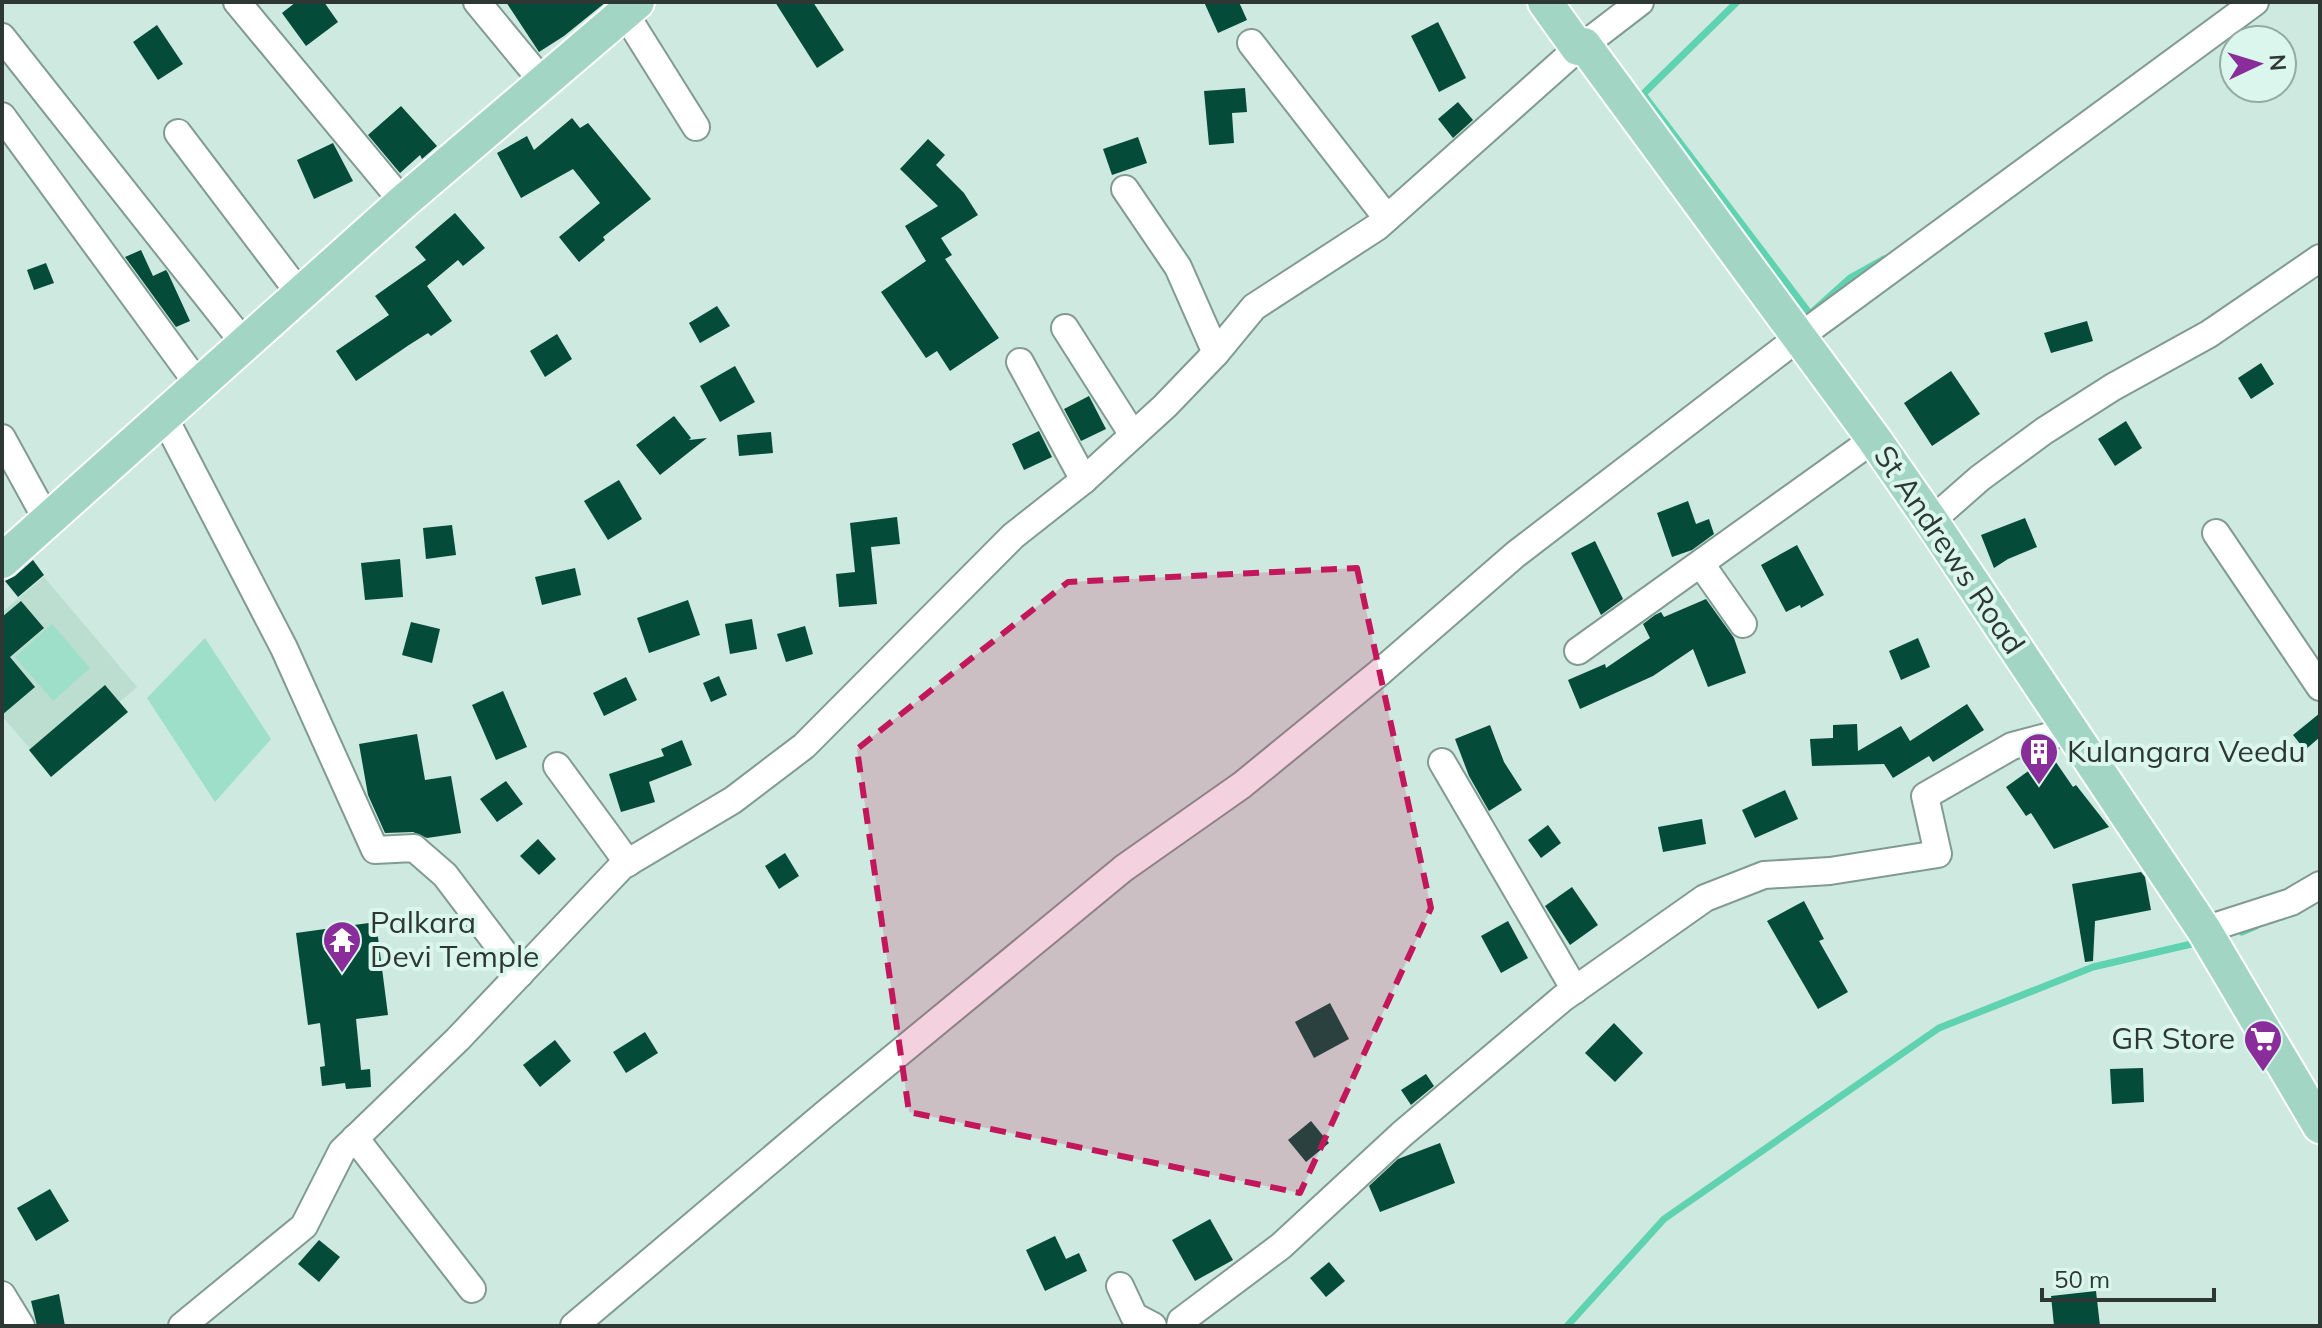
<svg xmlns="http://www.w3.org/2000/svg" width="2322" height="1328" viewBox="0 0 2322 1328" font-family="Mulish,sans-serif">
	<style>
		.built { fill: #bbded1 }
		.green { fill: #9ddfc8 }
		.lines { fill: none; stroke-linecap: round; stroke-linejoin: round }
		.stream { stroke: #5fd2af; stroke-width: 7 }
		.building { fill: #044b3a }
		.minor-casing { stroke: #819b91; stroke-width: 30 }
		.major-casing { stroke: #fff; stroke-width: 38 }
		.minor { stroke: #fff; stroke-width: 26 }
		.major { stroke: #a3d5c5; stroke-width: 34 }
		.marked { fill: #c2185b; fill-opacity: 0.2; stroke: #c2185b; stroke-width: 6; stroke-dasharray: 16 10; stroke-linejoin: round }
		.labels { text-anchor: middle; stroke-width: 8; stroke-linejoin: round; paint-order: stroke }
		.street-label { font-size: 30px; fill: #2d3734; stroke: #dbf6ec }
		.poi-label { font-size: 30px; fill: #2d3734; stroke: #dbf6ec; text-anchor: start }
	</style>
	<rect width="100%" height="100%" fill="#cee9df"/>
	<!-- built -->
	<path class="built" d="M44,577L137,687L45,766L2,716V612Z"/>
	<!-- green -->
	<g class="green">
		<path d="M52,624L90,668L53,701L15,657Z"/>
		<path d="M205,638L271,739L215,802L147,698Z"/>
	</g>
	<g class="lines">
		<!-- stream -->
		<g class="stream">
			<path d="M1737,2L1643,94L1810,314L1850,278L1884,259"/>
			<path d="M2242,932L2256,926"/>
			<path d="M1567,1326L1664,1219L1939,1028L2093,967L2200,942"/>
		</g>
	</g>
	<!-- building -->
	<g class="building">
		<path d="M296,2H324L338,22L306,46L282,13Z"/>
		<path d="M506,2H606L564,36L539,52Z"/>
		<path d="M775,2H813L844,50L817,68Z"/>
		<path d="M1204,2H1239L1247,20L1218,33Z"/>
		<path d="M1438,22L1466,78L1439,92L1411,36Z"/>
		<path d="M157,25L183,64L158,80L133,42Z"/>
		<path d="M1245,88L1247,112L1232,113L1234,143L1209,145L1204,91Z"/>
		<path d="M1458,102L1473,120L1453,138L1438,119Z"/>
		<path d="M401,106L437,146L422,159L420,155L400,173L368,135Z"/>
		<path d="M572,118L580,128L588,123L651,199L603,237L605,240L579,262L559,237L600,203L573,169L521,198L497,153L527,136L534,150Z"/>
		<path d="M1138,137L1147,163L1112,175L1103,149Z"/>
		<path d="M928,139L945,155L936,165L964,193L978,215L941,238L952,255L945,259L999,338L950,371L937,351L926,358L881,292L926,261L905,226L938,206L900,169Z"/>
		<path d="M333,143L353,181L314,199L297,160Z"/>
		<path d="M455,213L485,248L463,266L458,260L427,286L452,321L431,336L428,333L409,345L356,381L336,351L389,315L375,296L426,260L415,247Z"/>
		<path d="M141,250L153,276L166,270L168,273L190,321L176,327L125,257Z"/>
		<path d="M46,263L54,283L34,290L27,270Z"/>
		<path d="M717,306L730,326L700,343L689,323Z"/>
		<path d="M2087,321L2093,341L2051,353L2044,333Z"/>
		<path d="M557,334L572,359L545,377L530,351Z"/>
		<path d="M2261,363L2274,384L2251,399L2238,378Z"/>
		<path d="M735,366L755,402L720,422L700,386Z"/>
		<path d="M1951,371L1980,414L1932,446L1904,403Z"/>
		<path d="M1089,396L1106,429L1081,441L1064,409Z"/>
		<path d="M674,416L691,438L689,440L707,438L660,475L636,445Z"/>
		<path d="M2126,421L2142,448L2115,466L2098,439Z"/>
		<path d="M1039,431L1052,457L1024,470L1012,444Z"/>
		<path d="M771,432L773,453L739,456L737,435Z"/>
		<path d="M619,480L642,519L608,540L584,501Z"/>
		<path d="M1688,501L1696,524L1709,519L1714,534L1692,550L1672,557L1657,513Z"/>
		<path d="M897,517L900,544L871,547L877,604L839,607L836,574L855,572L850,523Z"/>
		<path d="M2025,518L2037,547L2008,559L1994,568L1981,535Z"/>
		<path d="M452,525L456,555L426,559L423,528Z"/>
		<path d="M1595,541L1623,599L1601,615L1571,553Z"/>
		<path d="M1797,545L1824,595L1801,608L1800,605L1786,612L1761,565Z"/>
		<path d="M400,559L403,597L365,600L361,563Z"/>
		<path d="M33,560L44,575L18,597L5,581L15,576Z"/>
		<path d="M575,568L581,595L542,605L535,577Z"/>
		<path d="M1706,599L1734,638L1746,673L1708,687L1693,649L1653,676L1580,709L1568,680L1605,664L1606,668L1650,638L1643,624L1655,615L1661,612L1664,617Z"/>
		<path d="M688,600L700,635L649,653L637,618Z"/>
		<path d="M21,601L44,628L10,657L35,687L2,715V617Z"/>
		<path d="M752,619L757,649L730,654L725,624Z"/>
		<path d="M411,622L440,629L432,663L402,655Z"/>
		<path d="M805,626L813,654L786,662L777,634Z"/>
		<path d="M1918,638L1930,667L1901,680L1889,651Z"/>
		<path d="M719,676L727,695L711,702L703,683Z"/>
		<path d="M626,677L637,700L604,716L593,693Z"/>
		<path d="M105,685L128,712L51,777L29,750Z"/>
		<path d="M503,691L527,747L496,760L472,705Z"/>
		<path d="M1967,704L1984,730L1933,762L1929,756L1893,778L1884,764L1812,766L1810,739L1833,738V725L1857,724L1858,751L1901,726L1910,741Z"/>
		<path d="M2320,713V737L2305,750L2293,735Z"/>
		<path d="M1490,725L1504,762L1522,790L1489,811L1469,776L1455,739Z"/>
		<path d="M417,734L425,780L451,776L461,833L427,838L413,832L385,833L368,795L359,744Z"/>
		<path d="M682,740L692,765L649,782L655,802L621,812L609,774L664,756L661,749Z"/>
		<path d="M2051,755L2073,787L2076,785L2109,827L2054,849L2031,813L2026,816L2006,787Z"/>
		<path d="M506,781L523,804L497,822L480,799Z"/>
		<path d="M1785,790L1798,819L1755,838L1742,810Z"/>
		<path d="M1702,819L1706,844L1663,852L1658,827Z"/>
		<path d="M1548,825L1561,843L1541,858L1528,840Z"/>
		<path d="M538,839L556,859L539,875L520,856Z"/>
		<path d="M785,853L799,876L779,889L765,866Z"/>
		<path d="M2141,872L2145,877L2151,910L2095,921L2093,961L2085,962L2072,884Z"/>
		<path d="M1572,887L1598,925L1570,945L1545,906Z"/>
		<path d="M1804,901L1824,939L1819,941L1848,992L1818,1009L1767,921Z"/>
		<path d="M1508,921L1528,958L1501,973L1481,936Z"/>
		<path d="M376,922L388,1015L356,1019L361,1070L370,1069L371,1087L346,1089L345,1083L322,1086L320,1067L325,1066L320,1023L308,1025L296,933Z"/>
		<path d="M1330,1003L1349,1039L1314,1058L1295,1022Z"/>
		<path d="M1614,1023L1643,1053L1615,1082L1585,1053Z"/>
		<path d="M645,1032L658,1053L626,1073L613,1052Z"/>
		<path d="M555,1040L571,1061L540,1087L523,1065Z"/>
		<path d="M2143,1068L2144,1102L2112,1104L2110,1069Z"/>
		<path d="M1426,1074L1434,1086L1411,1105L1401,1090Z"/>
		<path d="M1311,1121L1329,1143L1306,1162L1288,1140Z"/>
		<path d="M1440,1143L1455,1183L1380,1212L1369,1186L1398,1159Z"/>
		<path d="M50,1189L69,1221L36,1241L17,1208Z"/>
		<path d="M1210,1219L1233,1260L1195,1281L1172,1240Z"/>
		<path d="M1055,1236L1066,1259L1079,1253L1087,1271L1045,1291L1026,1250Z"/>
		<path d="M319,1240L340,1257L319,1282L298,1264Z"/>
		<path d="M1329,1262L1345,1281L1326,1297L1310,1278Z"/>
		<path d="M2096,1291L2100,1326H2054L2051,1296Z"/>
		<path d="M59,1294L65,1326H37L31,1301Z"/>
	</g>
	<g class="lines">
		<defs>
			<g id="minor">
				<path d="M237,2L403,202"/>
				<path d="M477,2L543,82"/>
				<path d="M624,12L696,127"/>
				<path d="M2,37L244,343"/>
				<path d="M1251,43L1387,218"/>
				<path d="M1584,45L1640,2"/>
				<path d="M2,116L198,384"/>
				<path d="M178,133L300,294"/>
				<path d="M1125,189L1178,267L1216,353"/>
				<path d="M1065,328L1133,435"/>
				<path d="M1020,362L1084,480"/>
				<path d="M163,415L284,648L375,850L414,848L445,875L520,974"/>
				<path d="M2,438L47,520"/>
				<path d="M1931,521L1980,478L2044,431L2113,387L2209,334L2320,258"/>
				<path d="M2216,533L2320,687"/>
				<path d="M1701,564L1743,624"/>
				<path d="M1578,651L1874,439"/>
				<path d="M1442,762L1575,990"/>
				<path d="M557,766L628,863"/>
				<path d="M2204,930L2291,902L2320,885"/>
				<path d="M355,1138L472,1289"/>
				<path d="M1120,1286L1134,1316L1153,1326"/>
				<path d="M2,1295L21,1326"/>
				<path d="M182,1326L304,1226L342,1151L458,1039L622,866L733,800L804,746L1013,536L1084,480L1165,406L1216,353L1254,307L1377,227L1578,48"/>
				<path d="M574,1326L825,1114L1124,868L1242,785L1379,673L1516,554L1799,337L2255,2"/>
				<path d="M1180,1326L1181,1321L1281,1246L1402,1134L1563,998L1705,898L1764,875L1830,871L1938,854L1925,796L2012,746L2069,731"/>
			</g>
			<g id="major">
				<path d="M1545,2L1578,48L1584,45L1874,439L1931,521L2204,930L2320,1126"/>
				<path d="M2,561L403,202L637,2"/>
			</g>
		</defs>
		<!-- minor casing -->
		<use href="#minor" class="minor-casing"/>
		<!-- major casing -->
		<use href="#major" class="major-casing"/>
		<!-- minor -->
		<use href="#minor" class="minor"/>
		<!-- major -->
		<use href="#major" class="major"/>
	</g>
	<!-- marked area -->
	<path class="marked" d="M1357,568L1431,908L1300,1193L909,1112L857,749L1068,582Z"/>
	<!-- icons -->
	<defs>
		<symbol id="building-pin" viewBox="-11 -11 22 30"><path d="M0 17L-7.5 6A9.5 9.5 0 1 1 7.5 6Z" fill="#882d99" stroke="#dbf6ec"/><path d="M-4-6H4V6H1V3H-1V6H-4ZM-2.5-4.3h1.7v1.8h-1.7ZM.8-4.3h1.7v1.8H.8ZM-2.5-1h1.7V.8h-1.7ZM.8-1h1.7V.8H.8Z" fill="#fff"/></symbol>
		<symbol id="temple-pin" viewBox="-11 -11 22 30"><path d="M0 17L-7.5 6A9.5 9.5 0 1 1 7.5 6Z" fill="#882d99" stroke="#dbf6ec"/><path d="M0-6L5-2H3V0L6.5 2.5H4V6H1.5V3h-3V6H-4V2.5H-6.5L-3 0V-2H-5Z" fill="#fff"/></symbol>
		<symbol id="supermarket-pin" viewBox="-11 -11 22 30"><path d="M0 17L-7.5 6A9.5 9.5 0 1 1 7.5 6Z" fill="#882d99" stroke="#dbf6ec"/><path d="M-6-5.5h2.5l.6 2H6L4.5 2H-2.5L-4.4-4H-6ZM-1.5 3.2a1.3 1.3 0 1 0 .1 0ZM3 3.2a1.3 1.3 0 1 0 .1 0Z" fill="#fff"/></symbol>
	</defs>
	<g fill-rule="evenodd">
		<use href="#building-pin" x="2017" y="730" width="44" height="60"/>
		<use href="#temple-pin" x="320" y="918" width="44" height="60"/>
		<use href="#supermarket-pin" x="2241" y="1017" width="44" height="60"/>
	</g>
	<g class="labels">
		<!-- street labels -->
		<g class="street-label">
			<text transform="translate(1949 550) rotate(56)" y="10">St Andrews Road</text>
		</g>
		<!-- poi labels -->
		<g class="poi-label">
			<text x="2067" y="762">Kulangara Veedu</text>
			<text x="370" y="933">Palkara<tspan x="370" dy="34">Devi Temple</tspan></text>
			<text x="2235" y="1049" text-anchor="end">GR Store</text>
		</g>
	</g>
	<!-- border -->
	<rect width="2322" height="1328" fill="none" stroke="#2d3734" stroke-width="8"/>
	<!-- north arrow -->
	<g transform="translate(2258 64) rotate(86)"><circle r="38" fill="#dbf6ec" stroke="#95aaa2" stroke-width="2"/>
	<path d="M0-6L14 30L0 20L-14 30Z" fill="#882d99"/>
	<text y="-12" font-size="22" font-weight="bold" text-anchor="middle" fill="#2d3734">N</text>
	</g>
	<!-- scale -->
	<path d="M2042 1288v12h172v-12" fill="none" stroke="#2d3734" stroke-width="4"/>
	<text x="2054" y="1288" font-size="24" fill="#2d3734" stroke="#dbf6ec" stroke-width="6" paint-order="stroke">50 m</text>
</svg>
